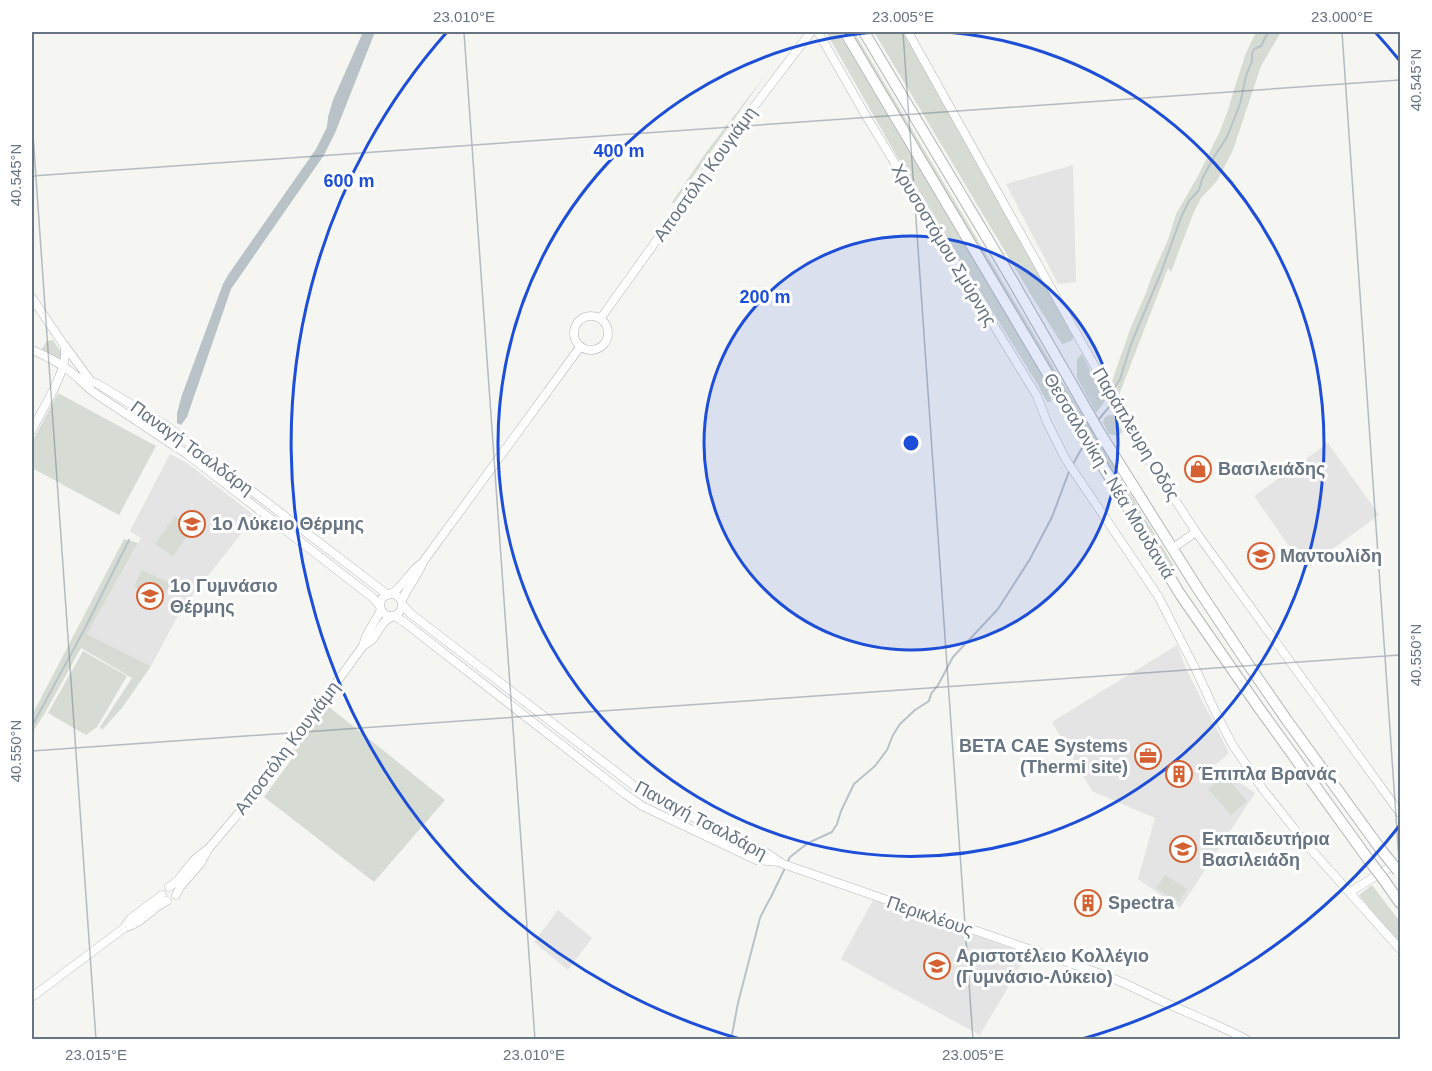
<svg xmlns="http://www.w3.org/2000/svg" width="1432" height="1071" viewBox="0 0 1432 1071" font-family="Helvetica,sans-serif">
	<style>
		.built { fill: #e3e4e3 }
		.green { fill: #d6dcd3 }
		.water { fill: #b9c2c7 }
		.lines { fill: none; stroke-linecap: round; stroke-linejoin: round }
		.stream { stroke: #b9c2c7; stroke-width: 2 }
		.secondary-casing { stroke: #b4b8bc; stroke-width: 9 }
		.highway-casing { stroke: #b4b7ba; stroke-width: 12 }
		.secondary { stroke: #fff; stroke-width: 8 }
		.highway { stroke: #fff; stroke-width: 10 }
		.highway-bridge-casing { stroke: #b4b7ba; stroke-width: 12; stroke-linecap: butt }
		.highway-bridge { stroke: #fff; stroke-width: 10 }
		.ticks { fill: none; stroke: #677481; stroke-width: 1.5; stroke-opacity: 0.45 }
		.ring { fill: none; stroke: #1d4ed8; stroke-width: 3 }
		.labels { text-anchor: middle; stroke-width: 6; stroke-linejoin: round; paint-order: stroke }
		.street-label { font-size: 18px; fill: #677481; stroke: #fff }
		.poi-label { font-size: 18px; font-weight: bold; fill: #677481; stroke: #fff; text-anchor: start }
		.centre { fill: #1d4ed8; stroke: #fff; stroke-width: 3 }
		.ring-label { font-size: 18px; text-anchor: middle; font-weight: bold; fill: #1d4ed8; stroke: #fff; stroke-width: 6; stroke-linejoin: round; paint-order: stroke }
		.neatline { fill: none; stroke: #677481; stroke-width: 2 }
		.ticks-label { font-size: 15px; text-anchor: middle; fill: #677481 }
	</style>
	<rect width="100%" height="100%" fill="#f5f5f2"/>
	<!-- built -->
	<g class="built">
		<path d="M1073,165L1076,282L1058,284L1006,184Z"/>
		<path d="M1328,443L1379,515L1305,569L1254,496Z"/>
		<path d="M170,454L187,463L255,516L181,610L151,666L87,634L141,538L130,531Z"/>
		<path d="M1177,645L1187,671L1229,753L1214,766L1255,793L1180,908L1138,879L1155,818L1092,791L1052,722Z"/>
		<path d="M873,900L1023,952L1024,960L980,1035L878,980L841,959Z"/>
		<path d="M558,910L592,938L568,970L534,942Z"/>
	</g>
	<!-- green -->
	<g class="green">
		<path d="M826,32H838L1051,391V402H1047L1036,382L896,155Z"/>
		<path d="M849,32H854L1042,348L1174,566L1171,568L1134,509Z"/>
		<path d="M874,32H904L1076,334L1071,341L1062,344L1033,298Z"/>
		<path d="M1256,32H1281L1261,66L1233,150L1217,181L1201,198L1193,214L1171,272L1168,268L1119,395L1112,381L1131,327L1146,293L1153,273L1168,240L1176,214L1198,176L1220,131L1228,110L1236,83L1246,53Z"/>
		<path d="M767,73L674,203L672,202L707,151Z"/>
		<path d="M53,340L62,354L60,362L40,352L47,341Z"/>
		<path d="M1082,354L1105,401L1096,413L1077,378V359Z"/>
		<path d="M58,393L156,446L119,515L32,468V442Z"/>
		<path d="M1109,415H1113L1123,432L1117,436L1109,434L1103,423L1104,418Z"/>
		<path d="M175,516L192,529L173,556L155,544Z"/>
		<path d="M124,539L138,543L87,634L151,666L122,708L102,730L100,727L132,678L81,648L45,713L32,733V715Z"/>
		<path d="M142,570L170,583L162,600L134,587Z"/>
		<path d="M83,651L127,676L97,727L86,735L48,713Z"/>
		<path d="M328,706L445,800L374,882L264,797L294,756L292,754Z"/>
		<path d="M1225,775L1247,801L1231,815L1208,789Z"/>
		<path d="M1165,875L1187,889L1179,902L1156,888Z"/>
		<path d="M1372,885L1400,922V945L1359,895Z"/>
	</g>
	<!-- water -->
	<path class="water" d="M363,32H375L335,133L324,155L231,289L187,417L181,425L177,423V413L182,395L223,284L228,275L316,149L327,127L328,117L333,100Z"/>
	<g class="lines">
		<!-- stream -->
		<g class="stream">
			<path d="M1114,396L1115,387L1120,379L1131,344L1160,275L1182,215L1189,201L1199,190L1202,179L1214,157L1227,137L1240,104L1246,76L1252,61V54L1254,49L1261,46L1268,32"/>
			<path d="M1099,419L1109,407"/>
			<path d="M1073,464L1082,448"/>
			<path d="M32,726L84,630L129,540"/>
			<path d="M787,863L790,857L808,843L832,832L837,824L841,811L854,784L875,766L887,750L893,735L900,724L915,710L929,701L931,694L938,685L953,657L998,609L1030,559L1052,517L1070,469"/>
			<path d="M731,1040L738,1003L760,918L767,904L771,897L785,868"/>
		</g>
		<defs>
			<g id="secondary">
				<path d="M818,32L866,116L1037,396L1047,422L1066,460L1158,596L1197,672L1214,709L1232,744L1262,788L1308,846L1400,949"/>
				<path d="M908,32L1136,440L1196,532L1400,813"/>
				<path d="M32,298L64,345C71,367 42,409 32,430"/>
				<circle cx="591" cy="333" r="17"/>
				<path d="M601,318L724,146L811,32"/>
				<path d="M65,346L90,380"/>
				<path d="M32,350C47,356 65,366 78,378C84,384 89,389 96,394L188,455L372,597L380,606"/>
				<path d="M78,377L98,384L167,426L388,595"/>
				<path d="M1173,548L1196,532"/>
				<circle cx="391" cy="605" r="11"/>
				<path d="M391,594C404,586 410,571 422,563"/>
				<path d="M402,601C407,587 418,576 423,562L580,347"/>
				<path d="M402,604L410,613L646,795L762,850L783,864L1107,976C1130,985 1152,997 1175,1007C1199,1018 1224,1027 1247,1040"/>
				<path d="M394,616L404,622L625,794L642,806L756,860L778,862"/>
				<path d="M363,646L366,636L381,610"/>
				<path d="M169,887L178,880L194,860L205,851"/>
				<path d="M1350,892L1400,861"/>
				<path d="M176,895L180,887L200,864L209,848L255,794L363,646L372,640L384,622L391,617"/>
				<path d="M124,928C143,923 150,909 167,901"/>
				<path d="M32,997L124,928L130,919L162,895"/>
			</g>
			<g id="highway">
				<path d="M845,32L1078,425L1180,594L1259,708L1368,859"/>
				<path d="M864,32L1011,278L1100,433L1198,589L1246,661L1286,719L1379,847"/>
				<path d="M1384,880L1400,903"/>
			</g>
		</defs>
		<!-- secondary casing -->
		<use href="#secondary" class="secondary-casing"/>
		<!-- highway casing -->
		<use href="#highway" class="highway-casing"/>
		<!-- secondary -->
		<use href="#secondary" class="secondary"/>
		<!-- highway -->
		<use href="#highway" class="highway"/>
		<defs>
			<g id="highway-bridge">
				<path d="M1379,847L1398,871"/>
				<path d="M1368,859L1384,880"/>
			</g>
		</defs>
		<!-- highway-bridge casing -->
		<use href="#highway-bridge" class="highway-bridge-casing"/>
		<!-- highway-bridge -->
		<use href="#highway-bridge" class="highway-bridge"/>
	</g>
	<!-- ticks -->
	<path class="ticks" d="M464,32L535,1040M903,32L973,1040M1342,32L1400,875M32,120L96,1040M32,176L1400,80M32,751L1400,655"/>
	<!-- distance rings -->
	<circle cx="911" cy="443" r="207" fill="#1d4ed8" fill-opacity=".12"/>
	<g class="ring">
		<circle cx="911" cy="443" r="207"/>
		<path d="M947 32A413 413 0 1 1 875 32"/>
		<path d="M1400 825A620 620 0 0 1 1082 1039M740 1039A620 620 0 0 1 447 32M1375 32A620 620 0 0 1 1400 61"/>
	</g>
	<!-- icons -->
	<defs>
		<symbol id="shop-ring" viewBox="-11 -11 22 22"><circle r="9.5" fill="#fff" stroke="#d56132" stroke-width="1.5"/><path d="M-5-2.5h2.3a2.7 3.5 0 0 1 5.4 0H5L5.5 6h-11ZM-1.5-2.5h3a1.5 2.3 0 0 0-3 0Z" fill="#d56132"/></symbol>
		<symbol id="school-ring" viewBox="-11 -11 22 22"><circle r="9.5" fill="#fff" stroke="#d56132" stroke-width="1.5"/><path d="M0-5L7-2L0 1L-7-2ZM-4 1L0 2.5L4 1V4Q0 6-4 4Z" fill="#d56132"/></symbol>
		<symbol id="office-ring" viewBox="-11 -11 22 22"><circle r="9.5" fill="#fff" stroke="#d56132" stroke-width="1.5"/><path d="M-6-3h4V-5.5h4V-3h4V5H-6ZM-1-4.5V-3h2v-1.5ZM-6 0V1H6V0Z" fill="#d56132"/></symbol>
		<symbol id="building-ring" viewBox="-11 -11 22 22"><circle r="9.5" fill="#fff" stroke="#d56132" stroke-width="1.5"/><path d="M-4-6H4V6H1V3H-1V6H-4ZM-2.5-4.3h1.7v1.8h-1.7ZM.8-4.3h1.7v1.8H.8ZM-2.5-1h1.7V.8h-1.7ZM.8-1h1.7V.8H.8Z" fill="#d56132"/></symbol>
	</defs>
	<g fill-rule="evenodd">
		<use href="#shop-ring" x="1183" y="454" width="30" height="30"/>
		<use href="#school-ring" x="177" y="509" width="30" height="30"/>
		<use href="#school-ring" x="1246" y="541" width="30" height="30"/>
		<use href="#school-ring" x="135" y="581" width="30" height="30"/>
		<use href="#office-ring" x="1133" y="741" width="30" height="30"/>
		<use href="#building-ring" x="1164" y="759" width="30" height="30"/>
		<use href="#school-ring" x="1168" y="834" width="30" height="30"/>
		<use href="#building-ring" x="1073" y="888" width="30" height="30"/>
		<use href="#school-ring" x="922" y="951" width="30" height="30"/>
	</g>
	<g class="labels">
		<!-- street labels -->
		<g class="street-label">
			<text transform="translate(705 174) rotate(-54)" y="6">Αποστόλη Κουγιάμη</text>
			<text transform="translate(944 245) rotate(59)" y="6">Χρυσοστόμου Σμύρνης</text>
			<text transform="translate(1136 434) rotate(59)" y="6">Παράπλευρη Οδός</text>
			<text transform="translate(192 448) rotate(36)" y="6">Παναγή Τσαλδάρη</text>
			<text transform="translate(1109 476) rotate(59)" y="6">Θεσσαλονίκη - Νέα Μουδανιά</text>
			<text transform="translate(287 748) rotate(-53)" y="6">Αποστόλη Κουγιάμη</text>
			<text transform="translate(701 820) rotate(28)" y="6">Παναγή Τσαλδάρη</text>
			<text transform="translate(930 916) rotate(19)" y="6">Περικλέους</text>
		</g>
		<!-- poi labels -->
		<g class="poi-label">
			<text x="1218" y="475">Βασιλειάδης</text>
			<text x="212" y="530">1ο Λύκειο Θέρμης</text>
			<text x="1280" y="562">Μαντουλίδη</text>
			<text x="170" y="592">1ο Γυμνάσιο<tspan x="170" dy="21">Θέρμης</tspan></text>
			<text x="1128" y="752" text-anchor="end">BETA CAE Systems<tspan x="1128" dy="21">(Thermi site)</tspan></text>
			<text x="1198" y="780">Έπιπλα Βρανάς</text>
			<text x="1202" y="845">Εκπαιδευτήρια<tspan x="1202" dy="21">Βασιλειάδη</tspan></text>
			<text x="1108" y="909">Spectra</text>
			<text x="956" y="962">Αριστοτέλειο Κολλέγιο<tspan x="956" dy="21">(Γυμνάσιο-Λύκειο)</tspan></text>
		</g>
	</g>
	<circle cx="911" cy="443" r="9" class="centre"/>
	<g class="ring-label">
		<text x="619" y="157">400 m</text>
		<text x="349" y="187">600 m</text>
		<text x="765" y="303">200 m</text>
	</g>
	<!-- border -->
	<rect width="1432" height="1071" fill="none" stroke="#ffffff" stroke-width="66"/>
	<rect x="33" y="33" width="1366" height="1005" class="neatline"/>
	<g class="ticks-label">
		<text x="464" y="22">23.010°E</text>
		<text x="903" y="22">23.005°E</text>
		<text x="1342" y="22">23.000°E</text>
		<text transform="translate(1416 80) rotate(-90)" y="5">40.545°N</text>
		<text transform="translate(16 175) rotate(-90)" y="5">40.545°N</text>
		<text transform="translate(1416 655) rotate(-90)" y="5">40.550°N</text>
		<text transform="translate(16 751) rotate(-90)" y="5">40.550°N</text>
		<text x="96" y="1060">23.015°E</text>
		<text x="534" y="1060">23.010°E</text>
		<text x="973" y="1060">23.005°E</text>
	</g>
</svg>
